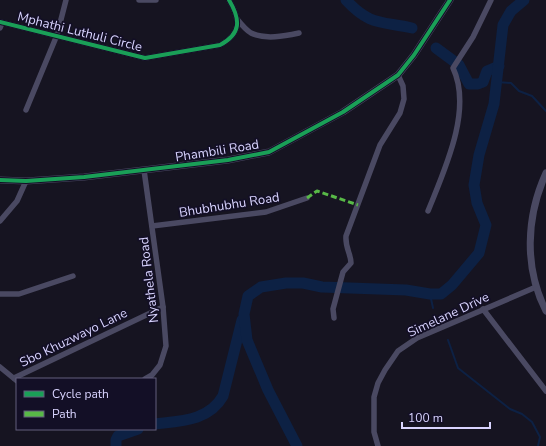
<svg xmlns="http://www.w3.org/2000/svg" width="546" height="446" viewBox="0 0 546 446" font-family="'Nunito Sans',sans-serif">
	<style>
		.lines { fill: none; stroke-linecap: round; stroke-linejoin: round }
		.stream { stroke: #0d2144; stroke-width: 2 }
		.river { stroke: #0d2144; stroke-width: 11 }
		.minor { stroke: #4a4962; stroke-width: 5.5 }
		.tertiary { stroke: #4a4962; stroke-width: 7 }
		.quiet { stroke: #58b947; stroke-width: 3; stroke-dasharray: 6 3; stroke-linecap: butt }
		.cycleway-casing { stroke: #130f26; stroke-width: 6 }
		.cycleway { stroke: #1a9f57; stroke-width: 4 }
		.labels { text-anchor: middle; stroke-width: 3.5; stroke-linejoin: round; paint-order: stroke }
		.street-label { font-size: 13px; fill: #d9d4ff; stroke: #130f26 }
	</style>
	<rect width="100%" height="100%" fill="#161421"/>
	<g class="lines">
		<!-- stream -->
		<g class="stream">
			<path d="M497,82L511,83L519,91L532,96L546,111"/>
			<path d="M430,294L433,308"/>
			<path d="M448,340L458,368L510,409L522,414L532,422L540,437L538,446"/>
		</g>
		<!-- river -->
		<g class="river">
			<path d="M346,0C370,26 381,21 412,28"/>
			<path d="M436,48L459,65L469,84H478L483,82L487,71L499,66"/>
			<path d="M155,424C180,421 209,421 223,396L242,320"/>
			<path d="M116,446V440L118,436L138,429"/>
			<path d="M297,446L268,390L247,340L244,314L248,296L261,287L286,283H303L322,287L406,290L430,294H441L452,285L479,253L486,225L477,203L474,185L479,155L494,104L503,25L511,11L524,0"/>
		</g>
		<!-- minor -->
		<g class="minor">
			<path d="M139,0H156"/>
			<path d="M237,19C241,24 246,30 251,33C265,40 285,36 299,33"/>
			<path d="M0,22L145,58L220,45C241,34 241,20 229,0"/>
			<path d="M0,28L2,23"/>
			<path d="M26,110L57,35L66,0"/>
			<path d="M144,170L163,307L166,346L160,365L152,375L145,379"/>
			<path d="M428,211C444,171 473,110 453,68L473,37L491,0"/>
			<path d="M0,221L17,201L26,181"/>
			<path d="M152,226L266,212L307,198"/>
			<path d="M0,294H19L73,276"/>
			<path d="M483,309L546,391"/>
			<path d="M334,318L333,309L343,272L351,263C351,254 345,248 346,236L380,145L400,113L404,99L403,86L398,75"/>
			<path d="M0,367L17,381"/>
			<path d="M14,378L163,307"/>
			<path d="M378,446L374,432V397L378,383L385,370L398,351L417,338L536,287"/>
		</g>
		<!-- tertiary -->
		<g class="tertiary">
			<path d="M546,173C526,217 524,268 546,311"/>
			<path d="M0,180L26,181L84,177L228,160L269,152L343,112L398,75L414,55L450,0"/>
		</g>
		<!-- quiet -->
		<path class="quiet" d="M307,198L317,191L358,205"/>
		<defs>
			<g id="cycleway">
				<path d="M0,22L145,58L220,45C241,34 241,20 229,0"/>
				<path d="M0,180L26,181L84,177L228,160L269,152L343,112L398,75L414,55L450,0"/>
			</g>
		</defs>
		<!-- cycleway casing -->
		<use href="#cycleway" class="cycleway-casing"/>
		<!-- cycleway -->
		<use href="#cycleway" class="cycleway"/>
	</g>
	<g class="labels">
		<!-- street labels -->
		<g class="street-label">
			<text transform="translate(80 31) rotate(14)" y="5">Mphathi Luthuli Circle</text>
			<text transform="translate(217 150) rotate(-9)" y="5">Phambili Road</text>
			<text transform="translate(229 204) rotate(-9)" y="5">Bhubhubhu Road</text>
			<text transform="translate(148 280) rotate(-97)" y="5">Nyathela Road</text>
			<text transform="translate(448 314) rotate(-25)" y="5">Simelane Drive</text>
			<text transform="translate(73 337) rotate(-26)" y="5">Sbo Khuzwayo Lane</text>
		</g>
	</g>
	<!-- legend -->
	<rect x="16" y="378" width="140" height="52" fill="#130f26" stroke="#625e7d"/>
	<rect x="24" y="391" width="20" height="6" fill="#1a9f57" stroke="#625e7d"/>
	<text x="52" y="398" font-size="12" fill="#d9d4ff">Cycle path</text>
	<rect x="24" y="411" width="20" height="6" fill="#58b947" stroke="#625e7d"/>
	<text x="52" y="418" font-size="12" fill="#d9d4ff">Path</text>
	<!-- scale -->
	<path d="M402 422v6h88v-6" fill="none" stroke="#d9d4ff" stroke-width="2"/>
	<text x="408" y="422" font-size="12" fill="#d9d4ff" stroke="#130f26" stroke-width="3" paint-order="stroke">100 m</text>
</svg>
